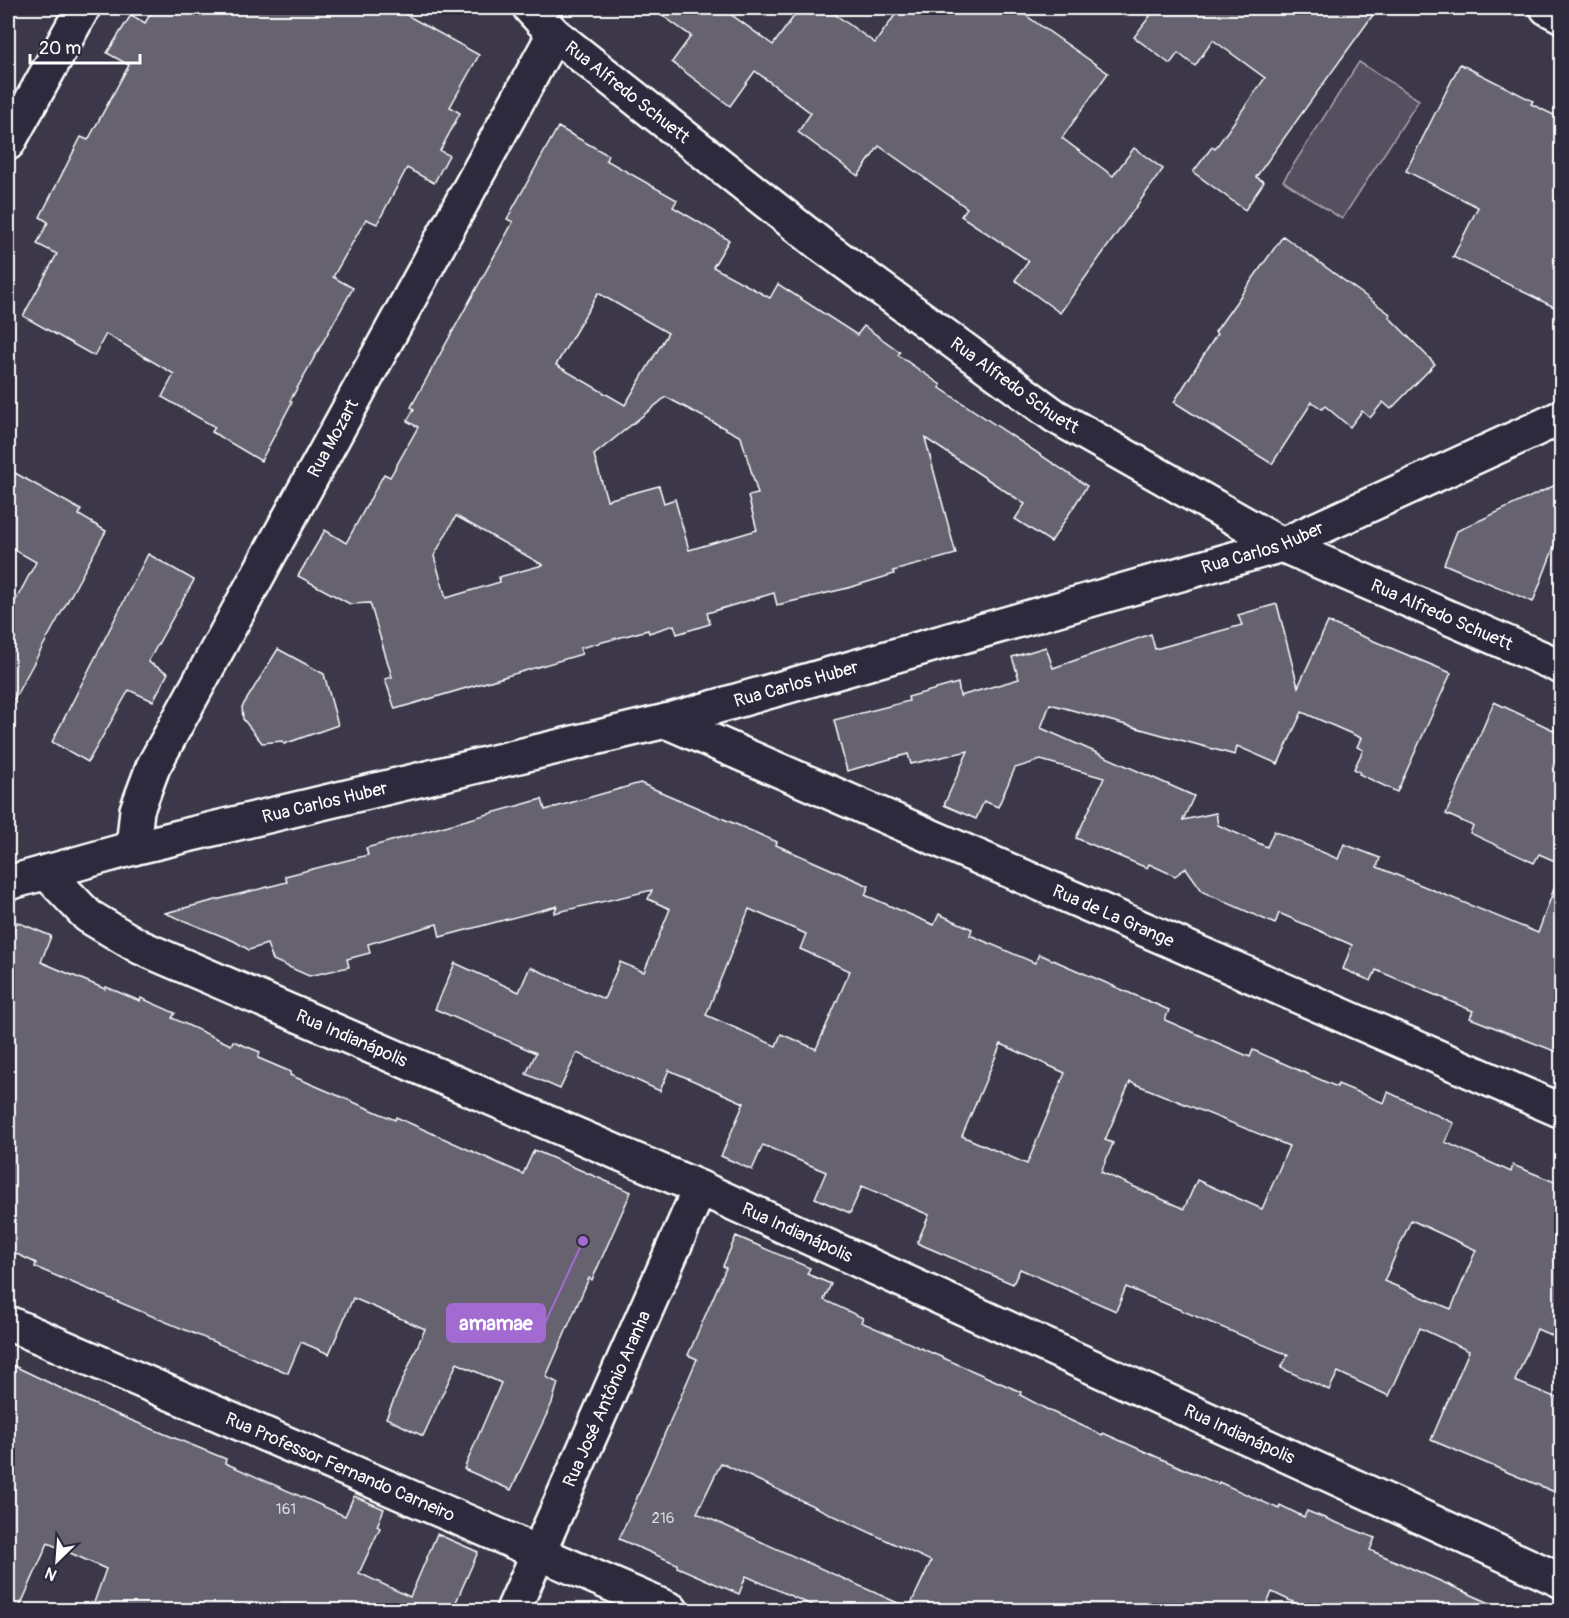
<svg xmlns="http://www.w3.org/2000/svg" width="1569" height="1618" viewBox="0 0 1569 1618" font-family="Pangolin,sans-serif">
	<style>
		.green { fill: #555060; stroke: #aaa8b0; stroke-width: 1.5 }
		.building { fill: #666270; stroke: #fff; stroke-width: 1.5; fill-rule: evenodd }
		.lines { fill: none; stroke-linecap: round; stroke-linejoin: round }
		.street-casing { stroke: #fff; stroke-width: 38 }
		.secondary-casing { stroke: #fff; stroke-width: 38 }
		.street { stroke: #2f2a3d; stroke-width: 33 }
		.secondary { stroke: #2f2a3d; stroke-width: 33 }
		.labels { text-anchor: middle; stroke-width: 6; stroke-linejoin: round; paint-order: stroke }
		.number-label { font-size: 15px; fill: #d9d8db }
		.street-label { font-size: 18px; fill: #fff; stroke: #2f2a3d }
		.leader { fill: none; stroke: #a36bd2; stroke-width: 2 }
		.callout-dot { fill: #a36bd2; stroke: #2f2a3d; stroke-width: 2 }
		.callout { fill: #a36bd2; stroke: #a36bd2; stroke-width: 2 }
		.callout-label { font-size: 20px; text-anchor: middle; font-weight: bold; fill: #fff }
	</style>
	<rect width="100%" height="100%" fill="#3c3749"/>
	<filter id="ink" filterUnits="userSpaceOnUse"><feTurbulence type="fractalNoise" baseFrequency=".0167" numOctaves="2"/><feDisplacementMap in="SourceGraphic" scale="12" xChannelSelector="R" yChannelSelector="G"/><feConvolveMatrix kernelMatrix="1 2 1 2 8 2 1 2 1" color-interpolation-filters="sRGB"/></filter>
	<g filter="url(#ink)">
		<!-- green -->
		<path class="green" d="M1359,62L1419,100L1342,219L1283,181Z"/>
		<!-- building -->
		<g class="building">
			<path d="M154,8H394L479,55L450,107L460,113L440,151L449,155L434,183L407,168L377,224L366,219L333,277L353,288L290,401L292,402L261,461L212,432L215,427L162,397L174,374L106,334L94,356L23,316L57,254L37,244L48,222L40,217L81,137L88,140L129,65L107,53L131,15L145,23Z"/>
			<path d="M652,8H722L773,45L800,8H826L875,43L900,8H1015L1108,73L1062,138L1113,176L1134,148L1163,169L1060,313L1015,280L1029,261L961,216L967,208L879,146L858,176L798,132L811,113L755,71L730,106L672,62L691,36Z"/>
			<path d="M1156,8H1378L1256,177L1264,182L1245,210L1193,172L1212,147L1215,149L1265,78L1213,40L1195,66L1178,53L1170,64L1134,37Z"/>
			<path d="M1460,64L1533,101L1531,104L1562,119V311L1453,257L1478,207L1406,171Z"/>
			<path d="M558,127L608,155L606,160L677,200L673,207L729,240L713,267L770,298L778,284L857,335L864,326L900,352L898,355L941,385L940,388L1087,486L1051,542L1015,519L1025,504L925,438L956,554L893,571L894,574L848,588L777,605L774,593L707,613L710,624L677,634L674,625L649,633L648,630L580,648L582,654L395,709L385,679L392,677L370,603L350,604L298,576L325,530L346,543L384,474L390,477L418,427L407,421L414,409L411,407L513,222L507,219ZM598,293L668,333L625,405L556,365ZM666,397L741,437L758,494L748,496L757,530L689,550L675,499L664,503L659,486L607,500L594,455ZM456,516L543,565L499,577L500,582L446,598L434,556Z"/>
			<path d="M1283,236L1390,314L1389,317L1435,364L1391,409L1383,402L1370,418L1362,411L1350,427L1325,406L1322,409L1312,402L1272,464L1174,402L1217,334L1215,332Z"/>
			<path d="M8,469L81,510L79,515L106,531L8,710V615L36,562L8,546Z"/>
			<path d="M1562,482V550L1554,547L1533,602L1444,564L1457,531Z"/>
			<path d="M148,554L194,580L148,662L168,673L153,701L129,690L88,762L52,742Z"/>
			<path d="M1277,604L1298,687L1328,622L1451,673L1397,792L1359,774L1360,772L1354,769L1363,750L1357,747L1361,738L1302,712L1278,764L1237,746L1235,755L1050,704L1041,728L1194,796L1183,820L1216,813L1218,825L1267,847L1274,831L1338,859L1344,844L1380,858L1377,867L1538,933L1558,878L1562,879V1054L1470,1018L1473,1011L1376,970L1371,981L1343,969L1352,945L1279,913L1275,924L1203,892L1186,868L1175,876L1149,864L1147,868L1076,838L1104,778L1041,760L1015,768L998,807L984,801L976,819L944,805L968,751L911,764L908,754L847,771L834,720L909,701L908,697L958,683L960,696L1019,679L1012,657L1046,647L1053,668L1151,634L1155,649L1242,625L1238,615Z"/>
			<path d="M278,649L324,674L338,725L284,744L282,741L262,743L243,719L242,707Z"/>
			<path d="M1494,702L1562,734V864L1539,854L1534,863L1470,833L1473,826L1446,814Z"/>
			<path d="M640,783L777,842L776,845L869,886L865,895L934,925L939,914L972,929L970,935L1035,963L1039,954L1169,1010L1165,1020L1250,1057L1253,1050L1337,1087L1338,1084L1384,1103L1388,1092L1454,1123L1445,1142L1511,1172L1513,1165L1562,1185V1340L1537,1329L1515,1381L1562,1400V1495L1431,1440L1469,1351L1420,1328L1389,1396L1338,1372L1329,1390L1281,1368L1288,1355L1126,1287L1116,1311L1020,1269L1013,1284L917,1243L929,1215L862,1186L850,1213L815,1198L826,1172L763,1145L752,1170L721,1156L744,1103L669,1070L660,1091L577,1053L560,1089L526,1074L536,1053L435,1009L455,963L519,992L530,967L604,999L620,962L644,972L670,909L648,899L652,890L554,913L557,906L440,937L437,924L368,944L370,953L347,959L349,967L309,976L273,960L267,944L249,950L234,941L165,913L287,882L285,876L368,855L366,848L542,799L545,810ZM749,909L806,934L800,949L850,971L816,1049L781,1034L776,1046L706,1015ZM1001,1044L1065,1073L1027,1164L962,1136ZM1130,1082L1289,1146L1262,1209L1197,1180L1184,1209L1101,1172L1113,1143L1105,1140ZM1411,1220L1476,1250L1451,1309L1384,1281Z"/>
			<path d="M17,922L51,936L41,962L105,989L106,987L140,1001L141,998L175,1013L172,1018L231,1045L233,1041L260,1052L258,1058L291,1072L290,1075L395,1120L396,1117L523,1174L534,1150L631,1192L592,1280L589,1278L546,1377L558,1383L552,1403L511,1490L464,1469L501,1383L457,1363L423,1436L386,1418L425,1329L353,1298L329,1354L301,1342L288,1373L35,1267L36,1263L8,1250V945Z"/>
			<path d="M736,1236L810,1268L807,1274L831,1284L824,1300L863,1318L861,1322L1021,1392L1020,1395L1050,1411L1102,1435L1103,1433L1218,1484L1219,1482L1279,1509L1280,1505L1304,1517L1307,1511L1375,1538L1370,1550L1508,1611H1312L1272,1592L1264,1611H825L746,1576L739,1594L677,1567V1564L619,1539L697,1359L688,1355L726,1268L723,1266ZM721,1463L931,1561L909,1608L697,1513Z"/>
			<path d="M8,1363L106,1410L226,1459L225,1463L345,1516L354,1496L384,1509L377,1526L380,1528L359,1573L410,1597L437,1534L478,1552L452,1611H91L106,1569L48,1543L18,1611H8Z"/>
		</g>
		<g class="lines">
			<defs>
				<g id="street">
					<path id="s1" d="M530,8L554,34L820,244L1055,416L1282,545L1562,667"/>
					<path d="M1547,8L1562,16"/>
					<path d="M8,143L83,8"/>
					<path id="s2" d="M666,721L1562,1111"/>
					<path id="s3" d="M133,848L137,810L153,767L554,34"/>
					<path id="s4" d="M46,872L88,916L140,947L700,1188L1562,1581"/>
					<path id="s5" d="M8,1323L671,1610"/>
					<path id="s6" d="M513,1610L700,1188"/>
				</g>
				<g id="secondary">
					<path id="s7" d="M8,883L133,848L666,721L1282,545L1562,417"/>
				</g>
			</defs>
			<!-- street casing -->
			<use href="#street" class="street-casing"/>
			<!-- secondary casing -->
			<use href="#secondary" class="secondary-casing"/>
			<!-- street -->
			<use href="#street" class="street"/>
			<!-- secondary -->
			<use href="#secondary" class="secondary"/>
		</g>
	</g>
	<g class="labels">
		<!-- number labels -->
		<g class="number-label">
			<text x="286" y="1514">161</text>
			<text x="663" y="1523">216</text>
		</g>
		<!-- street labels -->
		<g class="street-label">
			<text dy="6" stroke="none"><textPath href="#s1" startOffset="129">Rua Alfredo Schuett</textPath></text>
			<text dy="6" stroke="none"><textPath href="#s1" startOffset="615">Rua Alfredo Schuett</textPath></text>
			<text dy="6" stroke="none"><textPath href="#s3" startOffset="459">Rua Mozart</textPath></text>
			<text dy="6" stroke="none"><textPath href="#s7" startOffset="1299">Rua Carlos Huber</textPath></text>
			<text dy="6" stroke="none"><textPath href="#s1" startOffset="1101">Rua Alfredo Schuett</textPath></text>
			<text dy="6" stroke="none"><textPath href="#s7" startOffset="813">Rua Carlos Huber</textPath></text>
			<text dy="6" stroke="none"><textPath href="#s7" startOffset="327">Rua Carlos Huber</textPath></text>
			<text dy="6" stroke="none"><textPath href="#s2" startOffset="488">Rua de La Grange</textPath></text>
			<text dy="6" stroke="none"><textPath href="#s4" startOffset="352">Rua Indianápolis</textPath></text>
			<text dy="6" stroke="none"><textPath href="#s4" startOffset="838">Rua Indianápolis</textPath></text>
			<text dy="6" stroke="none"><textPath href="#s6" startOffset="231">Rua José Antônio Aranha</textPath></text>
			<text dy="6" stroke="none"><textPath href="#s4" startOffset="1324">Rua Indianápolis</textPath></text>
			<text dy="6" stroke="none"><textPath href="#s5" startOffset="362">Rua Professor Fernando Carneiro</textPath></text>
		</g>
	</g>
	<!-- callouts -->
	<path class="leader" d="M583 1241L545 1323"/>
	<circle class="callout-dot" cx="583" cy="1241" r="6"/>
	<rect class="callout" x="447" y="1304" width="98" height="38" rx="6"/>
	<g class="callout-label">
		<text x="496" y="1330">amamae</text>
	</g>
	<!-- margin -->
	<rect width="1569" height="1618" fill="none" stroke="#2f2a3d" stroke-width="30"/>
	<rect x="15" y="15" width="1539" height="1588" fill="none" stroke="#fff" stroke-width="2" filter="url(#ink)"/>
	<!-- north arrow -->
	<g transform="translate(57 1561) rotate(205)" stroke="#2f2a3d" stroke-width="4.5" paint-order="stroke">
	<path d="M0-4.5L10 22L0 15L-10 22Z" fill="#ffffff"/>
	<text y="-9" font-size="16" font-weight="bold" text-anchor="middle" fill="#ffffff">N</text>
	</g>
	<!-- scale -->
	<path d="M30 54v9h110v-9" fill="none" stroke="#ffffff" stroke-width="3"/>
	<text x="39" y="54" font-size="18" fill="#ffffff" stroke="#2f2a3d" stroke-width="4.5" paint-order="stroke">20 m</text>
</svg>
